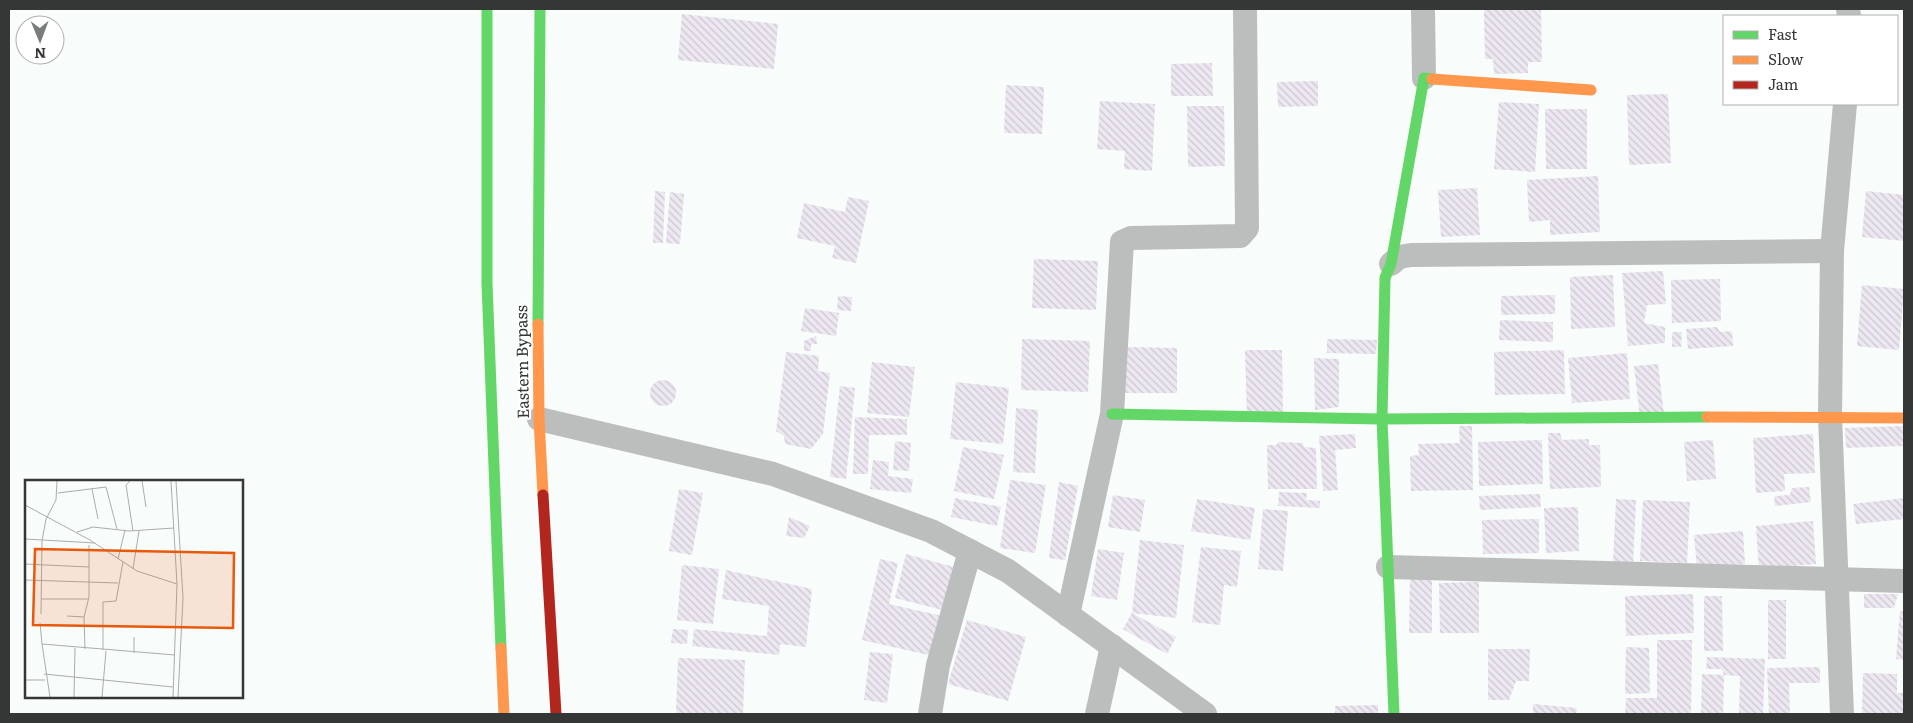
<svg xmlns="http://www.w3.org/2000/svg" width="1913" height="723" viewBox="0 0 1913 723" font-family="Literata,serif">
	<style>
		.building { fill: url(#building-back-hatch) }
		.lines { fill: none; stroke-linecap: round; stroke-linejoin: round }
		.street { stroke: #bcbebd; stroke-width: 24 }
		.fast { stroke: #63d668; stroke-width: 11 }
		.slow { stroke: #ff974d; stroke-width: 11 }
		.jam { stroke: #b3261e; stroke-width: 11 }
		.labels { text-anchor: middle; stroke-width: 4; stroke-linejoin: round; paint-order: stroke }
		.street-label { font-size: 16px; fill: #343736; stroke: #fff }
		.inset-road { fill: none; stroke: #aaadac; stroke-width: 1 }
		.view { fill: #e8590c; fill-opacity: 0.15; stroke: #e8590c; stroke-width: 2.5 }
		.inset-edge { fill: none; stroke: #343736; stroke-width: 2.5 }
	</style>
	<defs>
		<pattern id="building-back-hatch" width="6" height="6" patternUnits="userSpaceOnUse" patternTransform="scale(1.25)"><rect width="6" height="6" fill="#ece7f1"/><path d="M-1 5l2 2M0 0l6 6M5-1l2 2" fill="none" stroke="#cbc7cf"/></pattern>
	</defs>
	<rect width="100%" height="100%" fill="#f8fcfa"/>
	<!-- building -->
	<g class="building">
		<path d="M1541,9L1542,62H1528V73L1494,74L1493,59H1485L1484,10Z"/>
		<path d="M682,14L778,24L774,69L678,60Z"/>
		<path d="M1212,63L1213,96H1171V64Z"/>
		<path d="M1318,81V106L1278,107L1277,82Z"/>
		<path d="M1006,85L1044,87L1042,134L1004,133Z"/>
		<path d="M1668,94L1671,163L1629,165L1627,95Z"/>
		<path d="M1100,101L1155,104L1152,171L1124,169L1125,151L1097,149Z"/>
		<path d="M1499,102L1539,104L1535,172L1494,169Z"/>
		<path d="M1187,106H1224L1225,166L1188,167Z"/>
		<path d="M1545,109H1587V169H1546Z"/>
		<path d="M1598,176L1600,232L1550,235V220L1529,222L1527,180Z"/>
		<path d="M1477,188L1480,235L1441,237L1438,190Z"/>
		<path d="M655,191L665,192L663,243H653Z"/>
		<path d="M1866,191L1904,195V241L1862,237Z"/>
		<path d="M670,192L684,194L680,244L666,243Z"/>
		<path d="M848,197L869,201L856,263L832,258L835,246L797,238L804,203L845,212Z"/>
		<path d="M1034,259L1098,261L1096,310L1032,308Z"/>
		<path d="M1663,271L1666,304L1647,305L1644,323L1665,327V343L1628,346L1622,273Z"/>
		<path d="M1613,275L1615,327L1571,329L1570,277Z"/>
		<path d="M1720,279L1721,321L1672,323L1671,280Z"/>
		<path d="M1862,285L1904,289L1899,350L1857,346Z"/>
		<path d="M1555,295V314L1501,315V296Z"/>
		<path d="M838,296L852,297L851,311L837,310Z"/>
		<path d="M805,308L839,313L836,336L801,331Z"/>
		<path d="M1500,320L1553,322V342L1499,340Z"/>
		<path d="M1717,327L1720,332L1732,331L1733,346L1688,349L1686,329Z"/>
		<path d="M1672,332H1682L1681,347H1672Z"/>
		<path d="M816,336L817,344H811V351H804V341Z"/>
		<path d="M1022,339L1090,341L1088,392L1021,390Z"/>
		<path d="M1327,339L1377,340L1376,354L1327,353Z"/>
		<path d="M1125,347L1177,348V393H1125Z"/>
		<path d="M1245,350H1282L1283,414L1247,415Z"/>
		<path d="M1564,350L1565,394L1495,395L1494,352Z"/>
		<path d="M786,352L819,356L818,371L830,373L823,434L811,449L785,444L784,436L776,431Z"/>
		<path d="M1627,353L1630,399L1572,403L1568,358Z"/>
		<path d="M1314,358L1339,359V407L1315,410Z"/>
		<path d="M872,362L915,367L909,417L867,413Z"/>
		<path d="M1658,364L1664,414L1640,417L1634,366Z"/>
		<circle cx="663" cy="393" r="13"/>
		<path d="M956,382L1009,388L1003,444L950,439Z"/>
		<path d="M840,386L855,388L846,479L830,477Z"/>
		<path d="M1016,408L1038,410L1035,473L1013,472Z"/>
		<path d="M855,417L907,419V435H869L868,474H853Z"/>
		<path d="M1459,426H1472L1473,490L1411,491L1410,456L1419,455L1418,444L1460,443Z"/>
		<path d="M1904,426V446L1846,448L1845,428Z"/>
		<path d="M1548,433H1560L1562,440L1589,439V445H1600L1601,487L1550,489Z"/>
		<path d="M1355,434L1356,448L1335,450L1338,490L1323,491L1319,436Z"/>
		<path d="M1813,434L1815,473L1784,474L1785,491L1756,493L1753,438Z"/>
		<path d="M1542,440L1543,484L1479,486L1478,442Z"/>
		<path d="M1713,440L1716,479L1687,481L1684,442Z"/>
		<path d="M895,441L911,443L909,471L893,470Z"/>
		<path d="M1279,442L1303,443L1304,447L1316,448L1317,489H1268L1267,445H1276Z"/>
		<path d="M963,447L1004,455L994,499L954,491Z"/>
		<path d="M873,460L889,462L888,476L913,479L911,493L870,489Z"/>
		<path d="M1010,480L1046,485L1035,553L1000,548Z"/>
		<path d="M1059,482L1078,486L1065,560L1049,558Z"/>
		<path d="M1809,487L1811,502L1775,506L1774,496L1790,495L1792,488Z"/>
		<path d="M679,489L703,493L692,555L669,551Z"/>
		<path d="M1279,492L1307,493L1306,500L1320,501V508L1278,506Z"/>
		<path d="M1540,494L1541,507L1480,510L1479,496Z"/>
		<path d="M1113,495L1145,500L1140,532L1108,527Z"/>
		<path d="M955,498L1001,507L997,526L951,517Z"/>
		<path d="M1904,498V519L1856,524L1853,504Z"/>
		<path d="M1197,499L1255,508L1250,540L1191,531Z"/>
		<path d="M1616,499L1636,500L1633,565L1613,564Z"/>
		<path d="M1643,500L1690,502L1687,563L1640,561Z"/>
		<path d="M1578,507L1579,551L1546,553L1544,508Z"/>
		<path d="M1263,509L1288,511L1283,571L1258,569Z"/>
		<path d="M789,517L810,526L804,538L786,536Z"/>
		<path d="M1539,519V553L1483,554L1482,520Z"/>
		<path d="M1813,521L1816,564L1759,569L1756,526Z"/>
		<path d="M1743,531L1745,564L1697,568L1694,535Z"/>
		<path d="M1140,540L1184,545L1176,618L1132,613Z"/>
		<path d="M1201,547L1241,551L1237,587L1224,585L1220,625L1192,622Z"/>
		<path d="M1098,549L1124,553L1117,600L1091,596Z"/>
		<path d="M906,554L954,567L942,610L895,598Z"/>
		<path d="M880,559L898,563L889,604L942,616L933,656L862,640Z"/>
		<path d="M682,565L719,569L713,624L677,620Z"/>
		<path d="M726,570L812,589L806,647L780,644L779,655L692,646L694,629L767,636L769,606L722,599Z"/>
		<path d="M1410,577H1432V633H1409Z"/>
		<path d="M1479,582V633H1440L1439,583Z"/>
		<path d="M1693,594L1694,633L1626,636L1625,596Z"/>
		<path d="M1864,594H1898L1894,608H1864Z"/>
		<path d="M1704,596H1722L1723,651H1704Z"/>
		<rect x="1768" y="600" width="18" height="59"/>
		<path d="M1900,611L1904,612V660L1896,659Z"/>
		<path d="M1132,613L1176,637L1167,654L1123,629Z"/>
		<path d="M967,620L1026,637L1008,701L948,684Z"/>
		<path d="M673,629L688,630L687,644L671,643Z"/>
		<path d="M1657,640H1692L1691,714H1625L1626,698H1657Z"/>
		<path d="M1626,647L1649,648L1650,693L1625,694Z"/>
		<path d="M1488,649H1530L1529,681H1516L1509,700H1488Z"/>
		<path d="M870,652L893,654L887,703L864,700Z"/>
		<path d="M1707,657L1765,659L1763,714H1739L1740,676L1724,675L1722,669H1706Z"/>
		<path d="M678,658L745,660L743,714L676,713Z"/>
		<path d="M1820,667V683H1789L1790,714H1769L1767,668Z"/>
		<path d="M1863,673L1897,674V693H1904L1903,714H1862Z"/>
		<path d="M1702,674L1724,675L1723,714H1701Z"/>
		<path d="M1533,704L1577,708L1576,714H1533Z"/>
		<path d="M1378,705V714H1335V706Z"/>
	</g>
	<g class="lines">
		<!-- street -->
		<g class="street">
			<path d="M1423,9L1424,78"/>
			<path d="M1848,9L1849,16"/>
			<path d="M1391,264L1399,257L1411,255L1832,251"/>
			<path d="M539,419L773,474L931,531L1008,571L1205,714"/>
			<path d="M1388,567L1904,581"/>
			<path d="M1068,615L1112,414L1122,242L1131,238L1240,236L1247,228L1245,9"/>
			<path d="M930,714L938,665L970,551"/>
			<path d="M1097,714L1112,646"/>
			<path d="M1842,714L1830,416L1832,251L1845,104"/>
		</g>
		<!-- fast -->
		<g class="fast">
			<path d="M487,9V283L501,648"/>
			<path d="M538,324L540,9"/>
			<path d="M1112,414L1382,419L1707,417"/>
			<path d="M1394,714L1382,419L1385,278L1391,264L1424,78L1432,79"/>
		</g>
		<!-- slow -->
		<g class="slow">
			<path d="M1432,79L1591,90"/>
			<path d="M538,324L539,419L543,495"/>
			<path d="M1707,417L1904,418"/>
			<path d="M501,648L504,714"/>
		</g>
		<!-- jam -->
		<path class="jam" d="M543,495L556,714"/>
	</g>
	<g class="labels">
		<!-- street labels -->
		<g class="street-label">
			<text transform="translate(522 362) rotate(-91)" y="6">Eastern Bypass</text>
		</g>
	</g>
	<!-- overview -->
	<g transform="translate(25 480)">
		<rect width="218" height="218" fill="#f8fcfa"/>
		<path class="inset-road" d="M105,1L101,5L108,51M117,1L121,27M146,1L152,104L148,217M151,1L158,118L153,217M67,9L73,39M33,13L81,7L92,49M0,25L65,60L112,91L152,104M52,52L68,47L104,51L149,48M0,59L70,63M93,79L100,50M0,84L64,87M108,89L114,51M0,100L93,103M17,119H63M16,134L17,61L21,39L31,20L32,1M42,136L59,137L64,117V65M59,137L60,169M15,143L17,164L150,175M17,164L25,217M78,170V122L91,121L98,82M109,173V157M19,194L148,207M0,200H20M49,217L50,168M77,217L81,171"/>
		<path class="view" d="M10,69L209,73L208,148L8,145Z"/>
		<rect width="218" height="218" class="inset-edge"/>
	</g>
	<!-- border -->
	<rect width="1913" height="723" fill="none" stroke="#343736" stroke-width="20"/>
	<!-- legend -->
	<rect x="1723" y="15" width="175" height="90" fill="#ffffff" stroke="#aeafaf"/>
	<rect x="1733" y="31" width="25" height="8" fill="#63d668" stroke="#aeafaf"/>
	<text x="1768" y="40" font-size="15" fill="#343736">Fast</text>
	<rect x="1733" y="56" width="25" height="8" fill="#ff974d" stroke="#aeafaf"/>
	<text x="1768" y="65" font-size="15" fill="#343736">Slow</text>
	<rect x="1733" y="81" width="25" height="8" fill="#b3261e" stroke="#aeafaf"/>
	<text x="1768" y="90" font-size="15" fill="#343736">Jam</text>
	<!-- north arrow -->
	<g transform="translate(40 40) rotate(179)"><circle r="24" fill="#ffffff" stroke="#aeafaf"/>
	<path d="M0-4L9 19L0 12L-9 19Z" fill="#797c7b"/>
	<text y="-8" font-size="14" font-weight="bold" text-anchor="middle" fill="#343736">N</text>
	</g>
</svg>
